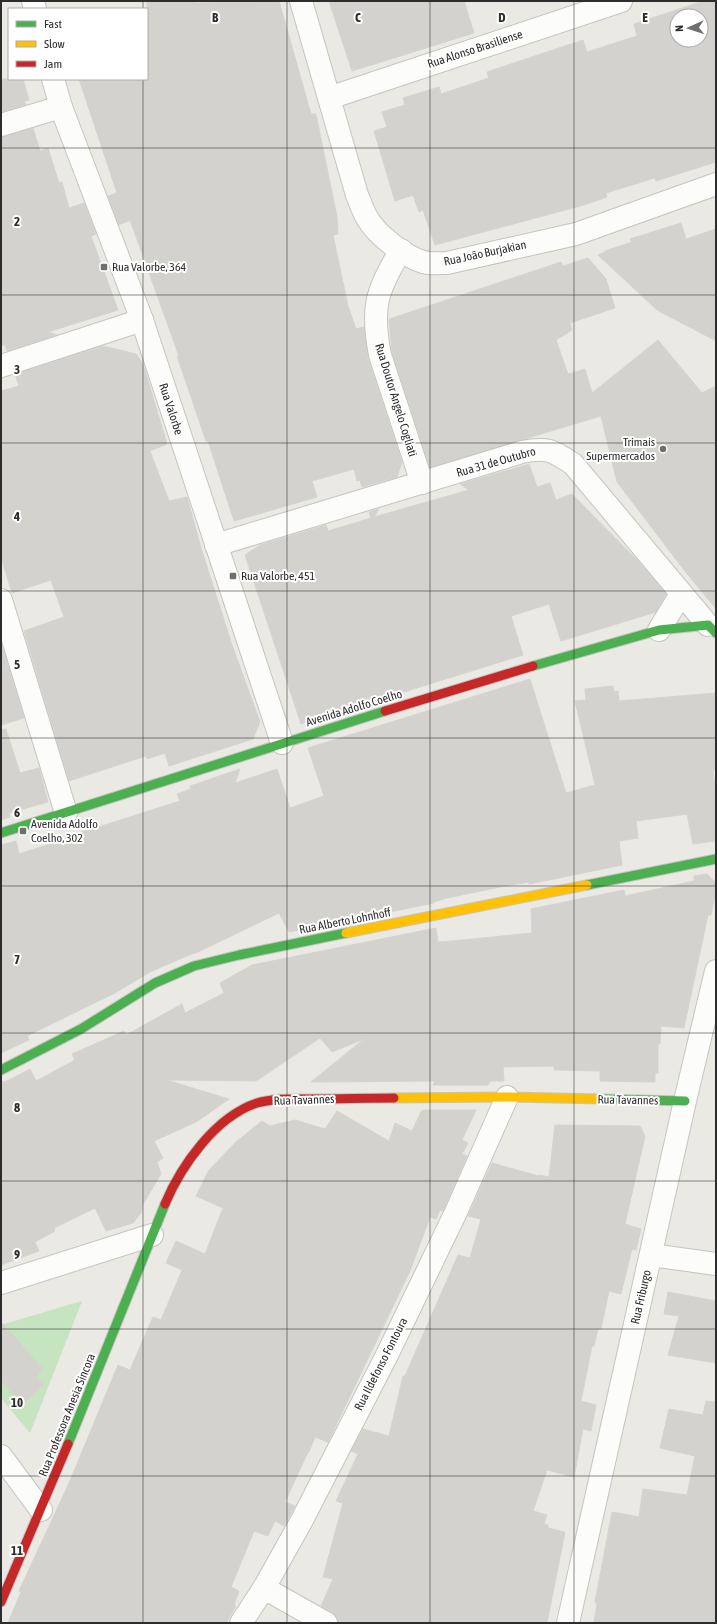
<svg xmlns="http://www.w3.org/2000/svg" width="717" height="1624" viewBox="0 0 717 1624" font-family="'Asap Condensed',sans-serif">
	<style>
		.green { fill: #c6e4bf }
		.building { fill: #d3d2ce; stroke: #d5d4cf; fill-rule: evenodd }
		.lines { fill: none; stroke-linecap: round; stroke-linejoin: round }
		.street-casing { stroke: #c4c4c3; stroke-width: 24 }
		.fast-casing { stroke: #c4c4c3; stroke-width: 11 }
		.slow-casing { stroke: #c4c4c3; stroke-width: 11 }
		.jam-casing { stroke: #c4c4c3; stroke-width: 11 }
		.street { stroke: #fcfcfb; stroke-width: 22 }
		.fast { stroke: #4caf50; stroke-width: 9 }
		.slow { stroke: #ffc107; stroke-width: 9 }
		.jam { stroke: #c62828; stroke-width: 9 }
		.grid { fill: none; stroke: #2d2d2d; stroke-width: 1; stroke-opacity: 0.55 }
		.poi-dot { fill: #6f6f6d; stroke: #fff; stroke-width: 1.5 }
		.labels { text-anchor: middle; stroke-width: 4; stroke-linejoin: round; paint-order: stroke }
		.street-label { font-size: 12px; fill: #2d2d2d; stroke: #fff }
		.poi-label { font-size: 12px; fill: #2d2d2d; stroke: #fff; text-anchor: start }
		.grid-label { font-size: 13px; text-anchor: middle; font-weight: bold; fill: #2d2d2d; stroke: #fff; stroke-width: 4; stroke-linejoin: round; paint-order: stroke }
	</style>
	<rect width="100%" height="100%" fill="#eae9e3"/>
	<!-- green -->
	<path class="green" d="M82,1301L30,1433L1,1398V1325Z"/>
	<!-- building -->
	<g class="building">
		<path d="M147,1H195L196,3L279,1L311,114H316L337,217L338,234L333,235L348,306L356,329L364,327L368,359L402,462L397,477L362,487L360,480L357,481L354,469L312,481L317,497L234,521L208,441H206L177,356H179L130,220L119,225L108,196L117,193L79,79H147Z"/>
		<path d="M329,1H464L474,33L352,71Z"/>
		<path d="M703,1H716V162L656,181L655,178L606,193L607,197L584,205L435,245L423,210L419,212L413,195L395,201L374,131L387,127L382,112L405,105L403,98L439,87L441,94L489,78L487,72L583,40L587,52L637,36L634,24ZM677,16H701V40H677Z"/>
		<path d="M1,79H23L29,100L24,101L26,105L1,112Z"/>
		<path d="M33,128L40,151L48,148L59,183L62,182L69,208L84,203L96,234L91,236L118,310L48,332L57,335L7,351L5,345L1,346V137Z"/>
		<path d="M681,223L686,239L716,229V341L657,310L598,255L605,252V251L632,242L630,239Z"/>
		<path d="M588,258L606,279L615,308L570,323L572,330L556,340L568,374L585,369L592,393L658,340L702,393L716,386V609L684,570L617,482L601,416L431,467L429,465L392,352L389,319L561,262L563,266Z"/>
		<path d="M103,346L136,354L143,364L167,444L150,451L169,501L187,497L201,548L232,645L260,722L253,739L169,766L165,753L147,759L146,756L69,781L24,631L64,617L51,580L12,593L1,557V391L19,386L15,374Z"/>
		<path d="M529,464L537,487L550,483L556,500L572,494L637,560L666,594L656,612L561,641L549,604L511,616L523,655L301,724L245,555L260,545L326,525L328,531L371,518L369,512L379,509L374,517L469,490L460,484Z"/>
		<path d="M1,643L24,718L1,725Z"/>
		<path d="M530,679L566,793L595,785L575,701L586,700L585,689L613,686L614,692L618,691L619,701L716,693V770H713L716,798V841L693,844L687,814L636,821L638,838L619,841L622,865L529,884V882L500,887L447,898L434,902V903L289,932L279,913L198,952L189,955L150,972L115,993L27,1036L29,1040L1,1053V845L16,841L19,854L50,844L89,829V830L180,801L177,794L191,789L190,786L240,769L235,783L277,769L290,808L324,796L308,748Z"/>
		<path d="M6,729L20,773L39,768L48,802L9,813L10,817L1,820V730Z"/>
		<path d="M707,874L716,883V892L711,915H708L684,1028L661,1026L660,1044H658V1073H655V1082L600,1081V1071L554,1070V1066L503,1067L504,1081H490L488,1085H433L435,1081L311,1082L364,1039L332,1052L320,1038L256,1081L166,1080L229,1099L196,1122L154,1141L163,1158L157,1162L161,1174L143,1204L141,1213L133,1223L106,1231L95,1208L54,1228L55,1231L35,1242L39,1251L1,1265V1082L7,1081L30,1069L36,1081L75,1060L72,1054L124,1031L126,1035L182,1004L185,1013L224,993L220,983L252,965L436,928L438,942L452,941L532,933L531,909L624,890L625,896L694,881V876Z"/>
		<path d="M422,1110H476L462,1140L468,1143L462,1154L467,1156L443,1211L440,1210L436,1219L430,1217L410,1271L328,1442L315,1437L309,1452H308L285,1502L295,1506L284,1526L275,1521L268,1536L254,1531L231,1587L239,1591L234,1605L236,1606L226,1623H8L21,1592L19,1591L69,1483L118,1365L130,1370L153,1317L161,1320L182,1270L166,1263L176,1241L205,1254L223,1208L196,1196L209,1170L236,1142L262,1121L270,1126L295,1120L325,1129L337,1111L389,1141L395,1123L412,1131Z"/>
		<path d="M555,1125L640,1126L645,1136L625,1224L641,1229L636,1250L632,1249L621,1294L609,1291L601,1329H598L594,1346H592L581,1401L596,1405L591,1431L583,1429L574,1477L547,1470L533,1511L547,1515L544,1524L548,1525V1528L565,1532L547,1623H338L337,1617L332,1612L321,1606L333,1579L323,1577L343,1503L336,1501L358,1454L351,1451L363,1429L389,1436L403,1376H405L458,1255L470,1258L481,1219L468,1216L492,1163L539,1176V1175L549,1177Z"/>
		<path d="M668,1292L716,1301V1363L668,1355L679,1316L664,1314Z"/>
		<path d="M1,1322L43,1369L36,1377L43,1385L23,1405L1,1381Z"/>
		<path d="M706,1401L716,1402V1623H594L597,1603L595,1602L612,1512L639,1517L643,1489L687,1495L695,1456L660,1448L669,1409L703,1415Z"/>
	</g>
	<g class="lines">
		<defs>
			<g id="street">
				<path d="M33,1L35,9"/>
				<path d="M301,1L357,195C360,202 363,211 367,218C377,235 404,256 423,262C431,264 439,263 447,263L576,234L716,184"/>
				<path d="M53,79L61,107L142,320L282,743"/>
				<path d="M329,98L621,1"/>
				<path d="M1,125L61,107"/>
				<path d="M401,250C376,291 371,308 380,355L422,483"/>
				<path d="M1,366L142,320"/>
				<path d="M216,545L522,452C547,447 552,450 573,464L708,625"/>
				<path d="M1,600L66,813"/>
				<path d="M659,630L681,594"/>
				<path d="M651,1255L716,1264"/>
				<path d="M1,1283L152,1235"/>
				<path d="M1,1456L41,1510"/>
				<path d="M264,1588L326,1623"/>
				<path d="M241,1623L264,1588L302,1520L387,1355L456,1212L507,1097"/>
				<path d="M568,1623L685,1101L716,971"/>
			</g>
			<g id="fast">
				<path d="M533,666L659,630L708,625L716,633"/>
				<path d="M1,833L385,711"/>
				<path d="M587,885L716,859"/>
				<path d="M1,1070L81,1029L155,983L194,966L239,955L346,933"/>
				<path d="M602,1099L685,1101"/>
				<path d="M68,1444L165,1204"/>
			</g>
			<g id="slow">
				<path d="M346,933L587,885"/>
				<path d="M394,1098L507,1097L602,1099"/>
			</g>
			<g id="jam">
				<path d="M385,711L533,666"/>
				<path d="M165,1204C181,1166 215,1117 257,1103C274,1098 294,1099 311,1099C339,1099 366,1098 394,1098"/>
				<path d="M1,1602L68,1444"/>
			</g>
		</defs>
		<!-- street casing -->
		<use href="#street" class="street-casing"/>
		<!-- fast casing -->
		<use href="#fast" class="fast-casing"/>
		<!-- slow casing -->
		<use href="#slow" class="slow-casing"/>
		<!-- jam casing -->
		<use href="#jam" class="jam-casing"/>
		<!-- street -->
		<use href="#street" class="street"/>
		<!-- fast -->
		<use href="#fast" class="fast"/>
		<!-- slow -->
		<use href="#slow" class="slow"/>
		<!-- jam -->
		<use href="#jam" class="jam"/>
	</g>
	<!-- grid -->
	<path class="grid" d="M143,1V9M287,1V1623M430,1V1623M574,1V1623M143,79V1623M1,148H716M1,295H716M1,443H716M1,591H716M1,738H716M1,886H716M1,1033H716M1,1181H716M1,1329H716M1,1476H716"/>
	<!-- markers -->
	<g class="poi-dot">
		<rect x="100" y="263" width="8" height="8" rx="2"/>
		<circle cx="663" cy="449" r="4"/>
		<rect x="229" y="572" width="8" height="8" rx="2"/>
		<rect x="19" y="827" width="8" height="8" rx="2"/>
	</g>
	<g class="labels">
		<!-- street labels -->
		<g class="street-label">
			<text transform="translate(475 49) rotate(-18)" y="4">Rua Alonso Brasiliense</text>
			<text transform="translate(485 253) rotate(-12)" y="4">Rua João Burjakian</text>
			<text transform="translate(396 400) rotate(73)" y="4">Rua Doutor Angelo Cogliati</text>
			<text transform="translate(171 409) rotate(72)" y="4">Rua Valorbe</text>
			<text transform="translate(496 462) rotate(-16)" y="4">Rua 31 de Outubro</text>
			<text transform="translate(354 708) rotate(-17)" y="4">Avenida Adolfo Coelho</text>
			<text transform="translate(345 921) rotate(-11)" y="4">Rua Alberto Lohnhoff</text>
			<text transform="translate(304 1100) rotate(-2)" y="4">Rua Tavannes</text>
			<text transform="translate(628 1100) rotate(1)" y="4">Rua Tavannes</text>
			<text transform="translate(641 1297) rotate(-77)" y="4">Rua Friburgo</text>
			<text transform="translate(381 1364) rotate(-63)" y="4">Rua Ildefonso Fontoura</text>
			<text transform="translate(67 1415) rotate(-68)" y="4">Rua Professora Anesia Sincora</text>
		</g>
		<!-- poi labels -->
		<g class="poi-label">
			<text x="112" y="271">Rua Valorbe, 364</text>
			<text x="655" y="446" text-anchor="end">Trimais<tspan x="655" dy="14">Supermercados</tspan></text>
			<text x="241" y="580">Rua Valorbe, 451</text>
			<text x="31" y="828">Avenida Adolfo<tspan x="31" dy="14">Coelho, 302</tspan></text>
		</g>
	</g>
	<g class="grid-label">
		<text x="215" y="22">B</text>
		<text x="358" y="22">C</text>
		<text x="502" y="22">D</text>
		<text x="645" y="22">E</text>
		<text x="17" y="226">2</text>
		<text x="17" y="374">3</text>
		<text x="17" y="521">4</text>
		<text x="17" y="669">5</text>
		<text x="17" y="817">6</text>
		<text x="17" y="964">7</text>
		<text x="17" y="1112">8</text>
		<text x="17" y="1259">9</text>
		<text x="17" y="1407">10</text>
		<text x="17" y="1555">11</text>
	</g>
	<!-- border -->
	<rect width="717" height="1624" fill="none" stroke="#2d2d2d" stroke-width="4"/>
	<!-- legend -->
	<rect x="8" y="8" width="140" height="72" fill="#ffffff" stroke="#ababab"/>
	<rect x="16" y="21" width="20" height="6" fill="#4caf50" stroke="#ababab"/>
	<text x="44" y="28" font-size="12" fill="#2d2d2d">Fast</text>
	<rect x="16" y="41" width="20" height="6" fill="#ffc107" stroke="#ababab"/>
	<text x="44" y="48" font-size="12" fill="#2d2d2d">Slow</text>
	<rect x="16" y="61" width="20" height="6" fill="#c62828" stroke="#ababab"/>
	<text x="44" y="68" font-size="12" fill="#2d2d2d">Jam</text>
	<!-- north arrow -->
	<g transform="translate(689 28) rotate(267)"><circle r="19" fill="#ffffff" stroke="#ababab"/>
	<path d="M0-3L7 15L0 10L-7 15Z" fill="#6f6f6d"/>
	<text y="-6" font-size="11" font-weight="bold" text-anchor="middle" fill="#2d2d2d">N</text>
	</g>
</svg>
